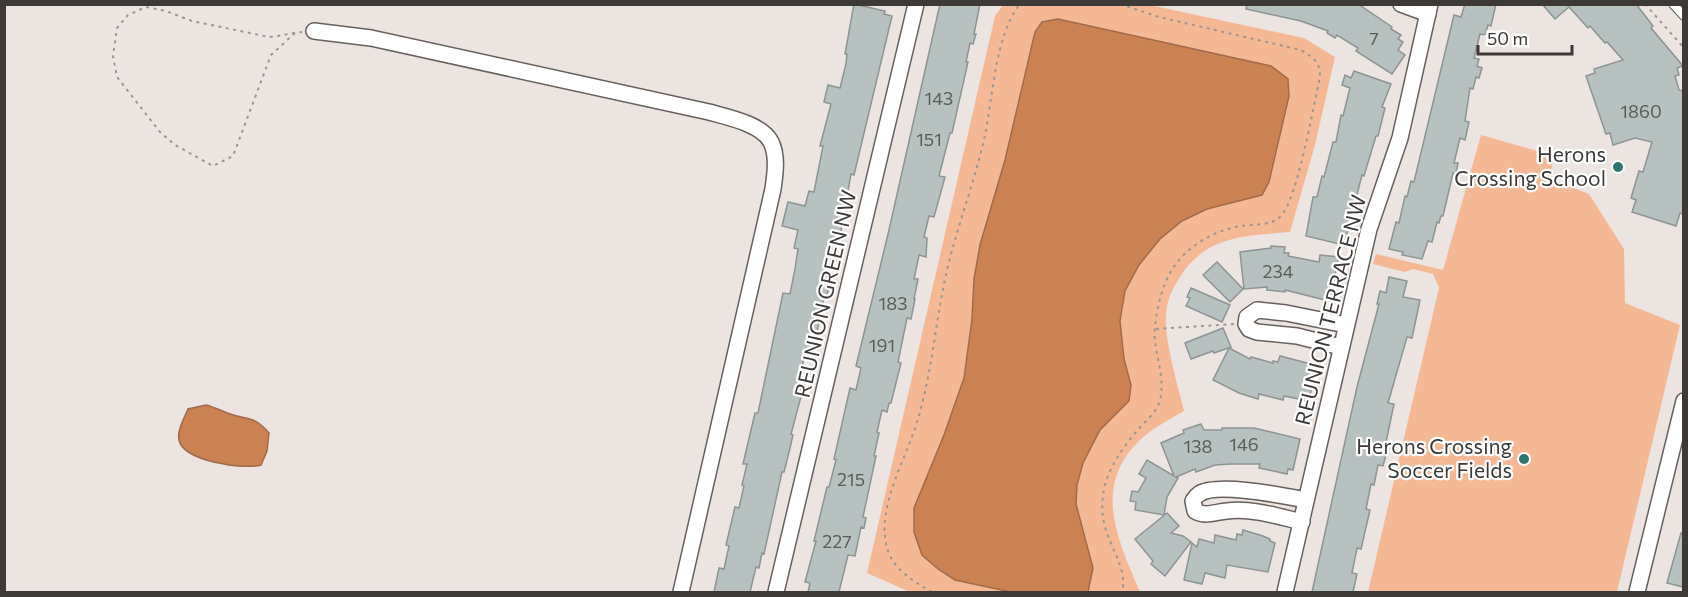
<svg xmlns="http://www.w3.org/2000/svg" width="1688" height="597" viewBox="0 0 1688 597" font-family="Commissioner,sans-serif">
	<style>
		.green { fill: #f5b895 }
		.water { fill: #cc8153; stroke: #a16b4b; stroke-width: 1.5 }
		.building { fill: #b7c1c0; stroke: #8c9594; stroke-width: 1.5 }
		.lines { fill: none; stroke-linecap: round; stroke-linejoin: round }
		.lane-casing { stroke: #67605c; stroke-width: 10 }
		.street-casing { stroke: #67605c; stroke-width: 18 }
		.path { stroke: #9c9693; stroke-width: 2; stroke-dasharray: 3 4.5; stroke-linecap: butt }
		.lane { stroke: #fff; stroke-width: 8 }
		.street { stroke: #fff; stroke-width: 15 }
		.poi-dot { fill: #2d7670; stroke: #fff; stroke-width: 2 }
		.labels { text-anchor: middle; stroke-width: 4.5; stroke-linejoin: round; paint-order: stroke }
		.number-label { font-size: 18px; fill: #5b5b59 }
		.poi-label { font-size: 21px; fill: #3c3937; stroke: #fff; text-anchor: end }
		.street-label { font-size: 21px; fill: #3c3937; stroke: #fff }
	</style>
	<rect width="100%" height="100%" fill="#ece4e0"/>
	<!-- green -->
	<g class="green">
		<path d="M1003,5H1150L1304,38L1335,57L1315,145L1290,232C1246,236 1206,235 1180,277C1172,289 1167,300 1166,315C1164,340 1178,385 1184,411C1170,419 1153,428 1141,439C1091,486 1118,540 1140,592H910L867,573L995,16Z"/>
		<path d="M1481,135L1555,156L1549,178L1589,194L1624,249L1625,303L1680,325L1617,592H1368L1439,288L1433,274L1413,269L1405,272L1373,264L1376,254L1443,270Z"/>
	</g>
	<!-- water -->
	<g class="water">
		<path d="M1058,19L1271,66L1288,79L1289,96L1269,182L1262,195L1207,209L1182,221L1160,239L1139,265L1125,291L1120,321L1124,359L1131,385L1129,401L1100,430L1083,463L1077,485L1076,504L1093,568L1088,592H1011L955,580L938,569L922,555L914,532V508L944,435L964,378L972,319L974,279L980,245L1005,160L1035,32L1042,22Z"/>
		<path d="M206,405C214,407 222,411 230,414C250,421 253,415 269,433L267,451L261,465C243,470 183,461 179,440C177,431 184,418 188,409Z"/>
	</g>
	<!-- building -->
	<g class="building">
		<path d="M854,4L885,11L884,14L892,16L854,175L851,174L841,231L834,257H832L826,285L829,286L826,299L824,298L812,355L805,354L800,376L806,378L791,434L793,435L790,448L784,472H782L764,554L762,553L759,568L756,567L750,592H714L719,568L724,569L729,546L726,545L735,507L739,508L744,486L742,485L747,464H743L755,413H758L783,293L790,294L795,269L798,249L794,248L798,230L782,226L788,202L805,206L809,191L814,192L823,146H820L831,104L824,102L828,85L840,88L846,64L847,54H845Z"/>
		<path d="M940,4H980L974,34H976L973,44L970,43L966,62H968L952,133H950L939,176L945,177L934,217L929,216L924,237L927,238L926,257L919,255L914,279H918L914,299H915L911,319L907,318L898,362L901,363L891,403H889L887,412L882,410L877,432L879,433L874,456H876L863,517L866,518L864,528L861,527L855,556L848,555L839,592H808L810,583L805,582L816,541H814L827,487H829L836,460L834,459L850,388L856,390L861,368L856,366L889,230Z"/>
		<path d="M1247,4H1358L1392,27L1391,29L1401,35L1398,39L1403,42L1398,50L1405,55L1392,74L1356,51L1358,48L1337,35L1335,38L1327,33L1328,31L1301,21L1246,9Z"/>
		<path d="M1465,4H1496L1491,26L1488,25L1485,35L1480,34L1474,58L1479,59L1477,66L1482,68L1479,78L1476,77L1473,89L1470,88L1465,121L1469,122L1465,140L1460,138L1454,163H1458L1456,173H1453L1443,216H1441L1439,223L1437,222L1432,242L1428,241L1422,259L1402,255L1403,252L1389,249L1396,222L1399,223L1405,196L1407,197L1411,181L1414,182L1454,15L1461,17Z"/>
		<path d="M1542,4H1636L1653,26L1651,28L1683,66L1677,68L1679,75L1675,76L1679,90L1683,91V214L1680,213L1676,226L1632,212L1636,200L1631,198L1639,171L1643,172L1652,142L1635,138L1613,145L1610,133L1606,134L1586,76L1595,73L1594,69L1623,60L1607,42L1605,43L1590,26L1588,28L1569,7L1555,19Z"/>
		<path d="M1354,71L1391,84L1382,107L1385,108L1378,136H1376L1364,176L1362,175L1344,245L1306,236L1313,197H1317L1322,176L1324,177L1333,142H1336L1341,115L1343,116L1350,88L1342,85L1345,75L1351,78Z"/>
		<path d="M1271,246L1285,247L1284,253H1289L1288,256L1319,262L1320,255L1339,257L1331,294L1326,293L1325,300L1285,290V292L1267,290V287L1244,289L1240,252L1271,248Z"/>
		<path d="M1217,262L1243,289L1230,302L1203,275Z"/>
		<path d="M1389,277L1407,281L1403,297L1420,300L1412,338L1407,337L1388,403L1394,404L1385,447H1388L1383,466L1378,465L1374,485L1371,484L1366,509L1370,510L1361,549L1357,548L1352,573L1357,574L1353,592H1312L1357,387L1379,304H1377L1380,291L1386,293Z"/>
		<path d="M1191,288L1230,305L1222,322L1186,306L1190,298L1187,297Z"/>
		<path d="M1223,328L1231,347L1214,353L1213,351L1191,359L1185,343Z"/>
		<path d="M1229,348L1250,359L1251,357L1273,363V361L1278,362L1280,356L1311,364L1310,369L1315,370L1309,401L1284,396L1283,400L1259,394L1258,399L1239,393L1213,380Z"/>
		<path d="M1201,424L1204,430H1222V428H1254L1300,439L1293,470L1288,469L1287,474L1259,468L1260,464H1231L1215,465L1196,472L1195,469L1176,477L1178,478L1167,497L1164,515L1135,510L1136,502L1130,501L1132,491L1138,492L1146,478L1139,474L1147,460L1174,476L1161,443L1184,433L1183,430Z"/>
		<path d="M1167,513L1179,526L1171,533L1183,536L1191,542L1165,576L1151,564L1153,561L1135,539Z"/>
		<path d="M1243,530L1263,536L1270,539V541L1275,543L1268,572L1227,565L1225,578L1205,573L1202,584L1184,580L1192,543L1197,547L1199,539L1214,543L1215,535L1236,540L1237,534L1242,535Z"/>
		<path d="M1681,533H1683V587L1667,583Z"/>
	</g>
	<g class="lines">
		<defs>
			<path id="lane" d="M1673,4L1684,16"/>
			<g id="street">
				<path d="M1401,4L1428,14"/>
				<path d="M314,31L371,38L709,112C727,117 762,124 771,142C778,156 775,175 773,189L681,592"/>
				<path d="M1341,347L1297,336L1257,332L1249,329L1246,324L1247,317L1257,310L1286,313L1346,325"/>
				<path d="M1302,522C1277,516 1252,508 1227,511C1215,512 1205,517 1195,511L1193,501C1195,498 1196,496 1199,494C1216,482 1285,496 1306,500"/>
				<path d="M776,592L916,4"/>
				<path d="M1285,592L1369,229L1400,138L1430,4"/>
				<path d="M1637,592L1684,401"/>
			</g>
		</defs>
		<!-- lane casing -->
		<use href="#lane" class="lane-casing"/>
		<!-- street casing -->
		<use href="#street" class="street-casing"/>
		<!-- path -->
		<g class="path">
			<path d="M1120,4L1159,17L1301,50C1314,58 1320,62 1320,77C1314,103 1297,202 1280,217C1270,226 1254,224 1241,226C1213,230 1182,249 1169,275C1160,291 1153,324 1155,341C1157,360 1165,381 1160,400C1157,413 1144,422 1136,432C1121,450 1105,473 1103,496C1102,505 1102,514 1104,523C1109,547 1128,568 1122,592"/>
			<path d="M1645,4L1684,48"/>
			<path d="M295,33L271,55L233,156L213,166L175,145L160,132L117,77L113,56L117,28L128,15L146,7L166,11L192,21L269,37C280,36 291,33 302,32"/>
			<path d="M1156,329L1234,324"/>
			<path d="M932,592C908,578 887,566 885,536C881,499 908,454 918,419C931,375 935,329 944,284C954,234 974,185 985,135C993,97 995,35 1020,4"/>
		</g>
		<!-- lane -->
		<use href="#lane" class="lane"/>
		<!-- street -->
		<use href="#street" class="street"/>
	</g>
	<!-- markers -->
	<g class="poi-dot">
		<circle cx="1618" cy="167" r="6"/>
		<circle cx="1524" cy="459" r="6"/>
	</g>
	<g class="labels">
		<!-- number labels -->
		<g class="number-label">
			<text x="1374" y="45">7</text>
			<text x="939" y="105">143</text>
			<text x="1641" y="118">1860</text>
			<text x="929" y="146">151</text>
			<text x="1278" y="278">234</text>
			<text x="893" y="310">183</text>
			<text x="882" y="352">191</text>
			<text x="1244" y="451">146</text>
			<text x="1198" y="453">138</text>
			<text x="851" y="486">215</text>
			<text x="837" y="548">227</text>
		</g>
		<!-- poi labels -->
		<g class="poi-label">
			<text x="1606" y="162">Herons<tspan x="1606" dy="24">Crossing School</tspan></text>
			<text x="1512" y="454">Herons Crossing<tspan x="1512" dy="24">Soccer Fields</tspan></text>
		</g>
		<!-- street labels -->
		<g class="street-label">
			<text transform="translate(826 294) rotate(-77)" y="7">REUNION GREEN NW</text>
			<text transform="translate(1331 310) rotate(-76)" y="7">REUNION TERRACE NW</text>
		</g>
	</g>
	<!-- border -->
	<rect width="1688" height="597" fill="none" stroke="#3c3937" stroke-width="12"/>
	<!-- scale -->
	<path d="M1478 45v9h94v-9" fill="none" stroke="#3c3937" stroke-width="3"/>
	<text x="1487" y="45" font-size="18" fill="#3c3937" stroke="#ffffff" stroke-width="4.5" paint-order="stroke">50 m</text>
</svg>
